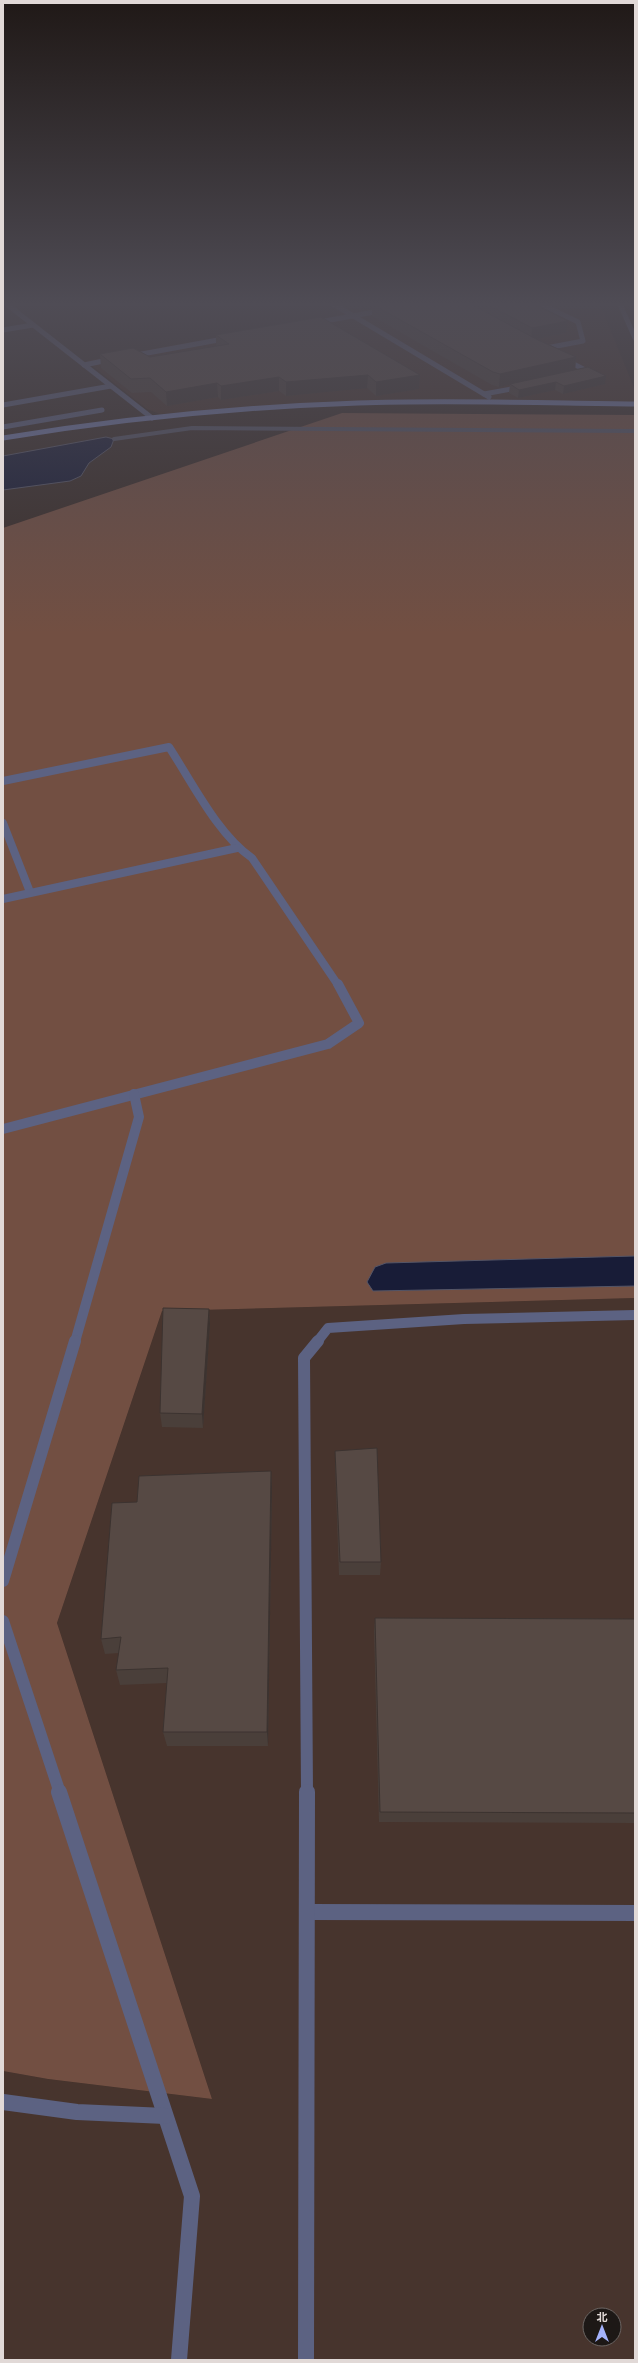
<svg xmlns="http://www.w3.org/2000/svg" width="638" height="2363" viewBox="0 0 638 2363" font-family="Poppins,'Noto Sans SC',sans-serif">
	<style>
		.built { fill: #47342d; fill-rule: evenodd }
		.forest { fill: #724f42 }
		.water { fill: #181c37; stroke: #545567 }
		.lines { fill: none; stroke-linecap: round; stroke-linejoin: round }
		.stream { stroke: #545567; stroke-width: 4 }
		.lane-far4 { stroke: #5c6282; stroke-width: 5 }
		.lane-far3 { stroke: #5c6282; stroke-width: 8 }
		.lane-far2 { stroke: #5c6282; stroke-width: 10 }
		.lane-far1 { stroke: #5c6282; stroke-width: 12 }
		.lane { stroke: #5c6282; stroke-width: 16 }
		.street { stroke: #5c6282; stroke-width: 5 }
		.secondary { stroke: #737dae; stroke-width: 5 }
		.wall { fill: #4a3f3a }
		.shaded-wall { fill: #3c3330 }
		.building { fill: #564944; stroke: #3c3330 }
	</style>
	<rect width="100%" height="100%" fill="#3a2e2a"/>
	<!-- built -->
	<g class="built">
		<path d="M324,302H599L635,390V402L337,401L160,414L147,409L86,361L336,316L338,310Z"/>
		<path d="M635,1298V2360H3V2071L48,2079L212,2099L57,1623L162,1311ZM590,2315H614V2339H590Z"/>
	</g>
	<!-- forest -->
	<path class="forest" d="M342,413L635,415V1298L162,1311L57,1623L212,2099L48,2079L3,2071V528Z"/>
	<!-- water -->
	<g class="water">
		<path d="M106,437L114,439L111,447L89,463L81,476L70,481L3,490V456Z"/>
		<path d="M635,1256V1286L373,1291L367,1282L375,1267L386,1263Z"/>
	</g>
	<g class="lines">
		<!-- stream -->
		<path class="stream" d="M114,439L192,428L635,431"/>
		<!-- lane-far4 -->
		<g class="lane-far4">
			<path d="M330,302L489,397"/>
			<path d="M537,302L578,322L583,341L541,349"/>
			<path d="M314,323L385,310"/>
			<path d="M3,330L33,325"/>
			<path d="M131,356L229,338"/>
			<path d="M564,359L587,371L580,372"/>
			<path d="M84,365L113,359"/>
			<path d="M484,394L522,387"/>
			<path d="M3,405L111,386"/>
			<path d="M3,427L102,410"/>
		</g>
		<!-- lane-far3 -->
		<g class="lane-far3">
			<path d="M3,781L169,747C192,782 218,835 252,858L338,985"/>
			<path d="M3,823L30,892"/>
			<path d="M3,899L237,848"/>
		</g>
		<!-- lane-far2 -->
		<g class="lane-far2">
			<path d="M3,1129L328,1044L359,1023L338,984"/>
			<path d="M75,1342L139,1117L134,1094"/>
			<path d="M317,1342L328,1328L464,1319L635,1315"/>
		</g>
		<!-- lane-far1 -->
		<g class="lane-far1">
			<path d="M3,1581L75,1341"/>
			<path d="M3,1621L60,1793"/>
			<path d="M307,1793L304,1358L318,1341"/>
		</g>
		<!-- lane -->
		<g class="lane">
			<path d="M59,1792L192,2196L179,2360"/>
			<path d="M308,1912L635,1913"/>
			<path d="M3,2102L77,2112L165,2116"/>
			<path d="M306,2360L307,1792"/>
		</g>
		<!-- street -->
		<g class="street">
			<path d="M4,302L152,418"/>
			<path d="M619,302L635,338"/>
		</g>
		<!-- secondary -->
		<path class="secondary" d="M3,438C120,419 239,407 358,403C450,400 543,403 635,404"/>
	</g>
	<!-- wall -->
	<g class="wall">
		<path d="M348,302H530L566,333L537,339L576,357L575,370L588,367L605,384L563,394L555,390L518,398L509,393L510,384L499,387L492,385L372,316V308L361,310Z"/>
		<path d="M626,302H635V313Z"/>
		<path d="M216,335L420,375L419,389L376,396L367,388L286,396L279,391L221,400L218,397L167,406L151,392L132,393L101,368L100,354L150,357L216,346Z"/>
		<path d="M209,1309L210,1324L203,1428L162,1427L160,1413Z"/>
		<path d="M335,1451L381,1562L380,1575H339L335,1464Z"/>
		<path d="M271,1471L272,1488L268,1746H167L163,1732L167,1683L120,1685L116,1670L119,1653L105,1654L101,1639L137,1502Z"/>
		<path d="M375,1618L635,1619V1823L379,1822L374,1631Z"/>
	</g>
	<!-- shaded-wall -->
	<g class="shaded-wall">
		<path d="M361,302H403L372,304V308L361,310Z"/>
		<path d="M568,321L566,333L531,340L532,328Z"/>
		<path d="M576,357L575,370L499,387L500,374Z"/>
		<path d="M368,375L367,388L286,396V382Z"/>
		<path d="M420,375L419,389L376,396V382Z"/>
		<path d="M606,376L605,384L563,394L564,386Z"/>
		<path d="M279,377V391L221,400V386Z"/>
		<path d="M556,382L555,390L518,398L519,390Z"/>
		<path d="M217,383L218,397L167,406L166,392Z"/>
		<path d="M209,1309L210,1324L203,1428L202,1414Z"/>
		<path d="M271,1471L272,1488L268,1746L267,1732Z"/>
	</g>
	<!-- building -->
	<g class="building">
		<path d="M380,302H467L538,340L576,357L500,374L493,372L372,304Z"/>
		<path d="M483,302H530L568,321L532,328Z"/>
		<path d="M321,317L420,375L376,382L368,375L286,382L279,377L221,386L217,383L166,392L150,378L131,379L100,354L133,348L150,357L229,344L216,335Z"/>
		<path d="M588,367L606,376L564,386L556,382L519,390L510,384Z"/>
		<path d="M163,1308L209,1309L202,1414L160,1413Z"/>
		<path d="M377,1448L381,1562H340L335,1451Z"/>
		<path d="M271,1471L267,1732H163L168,1668L116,1670L121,1637L101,1639L112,1503L137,1502L139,1476Z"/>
		<path d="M375,1618L635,1619V1813L380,1812Z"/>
	</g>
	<!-- sky -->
	<linearGradient id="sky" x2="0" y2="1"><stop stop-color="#201917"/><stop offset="0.48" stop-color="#4f4c55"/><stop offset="1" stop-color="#4f4c55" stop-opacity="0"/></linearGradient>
	<rect width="638" height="633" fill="url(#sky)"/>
	<!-- border -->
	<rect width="638" height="2363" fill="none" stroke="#e1d9d7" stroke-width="8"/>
	<!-- north arrow -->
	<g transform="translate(602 2327)"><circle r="19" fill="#1d1816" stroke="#6b6563"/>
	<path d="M0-3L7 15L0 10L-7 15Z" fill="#a4b2fc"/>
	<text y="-6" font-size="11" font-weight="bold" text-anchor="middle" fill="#e1d9d7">北</text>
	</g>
</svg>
